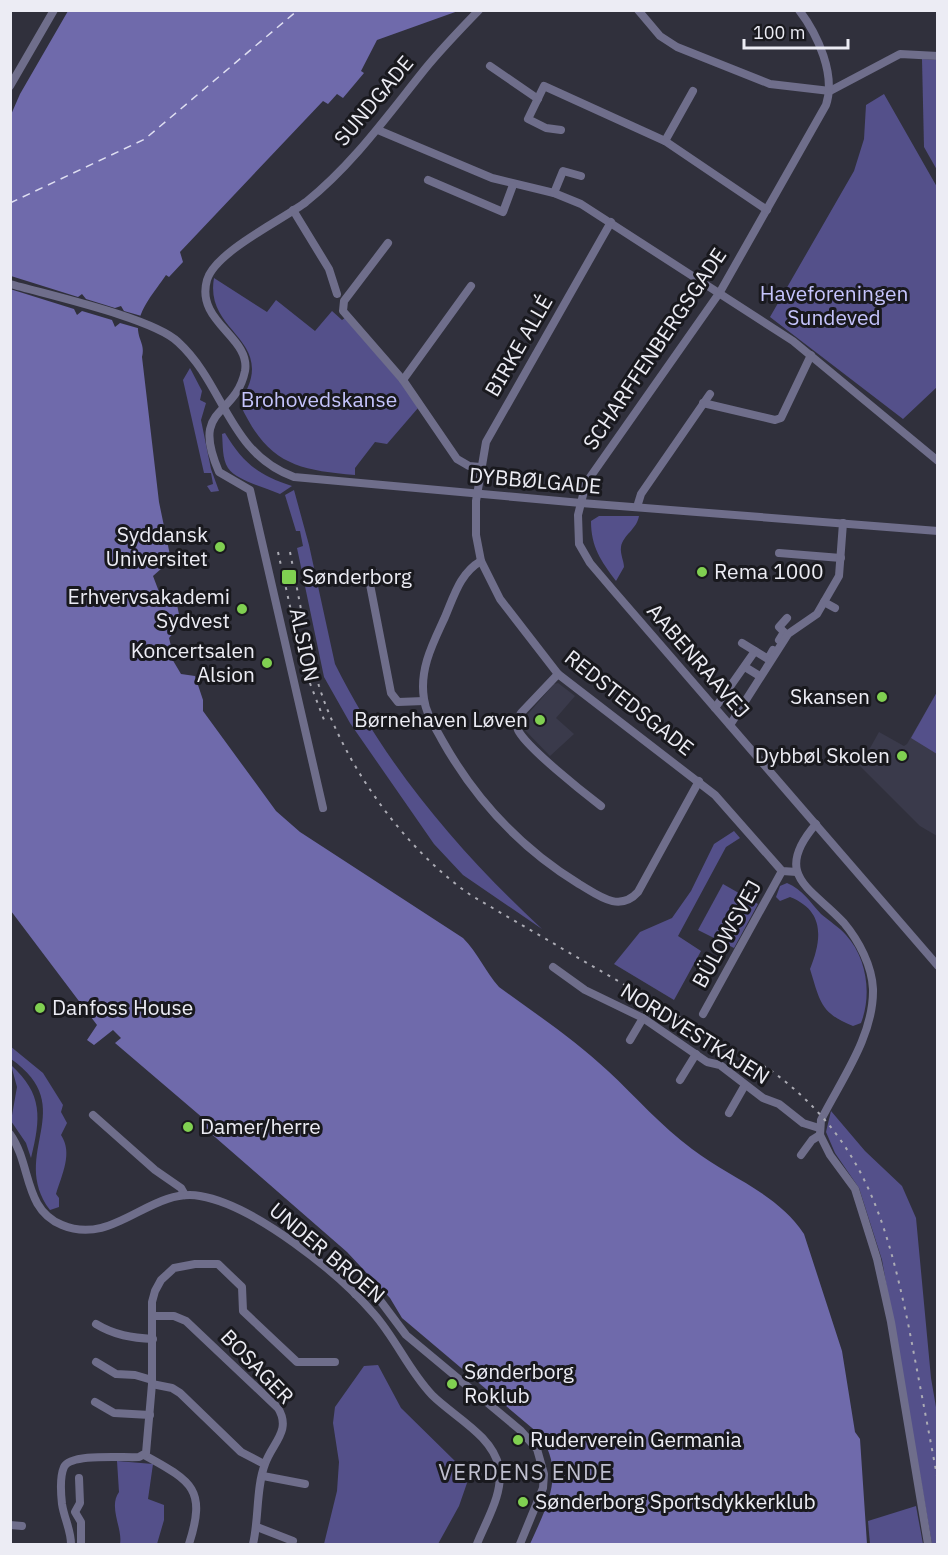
<svg xmlns="http://www.w3.org/2000/svg" width="948" height="1555" viewBox="0 0 948 1555" font-family="'IBM Plex Sans',sans-serif">
	<style>
		.built { fill: #3a3a4b }
		.green { fill: #54508a }
		.water { fill: #6f6aab }
		.pier { fill: #30303c }
		.lines { fill: none; stroke-linecap: round; stroke-linejoin: round }
		.ferry { stroke: #dedef1; stroke-width: 1.5; stroke-dasharray: 8 6; stroke-linecap: butt }
		.minor { stroke: #6f6e8b; stroke-width: 8 }
		.rail { stroke: #ababb4; stroke-width: 2; stroke-dasharray: 3 6; stroke-linecap: butt }
		.poi-dot { fill: #80d051; stroke: #19191e; stroke-width: 2 }
		.labels { text-anchor: middle; stroke-width: 6; stroke-linejoin: round; paint-order: stroke }
		.street-label { font-size: 21px; fill: #ececf4; stroke: #19191e }
		.park-label { font-size: 21px; fill: #c5c4fc; stroke: #19191e }
		.poi-label { font-size: 21px; fill: #ececf4; stroke: #19191e; text-anchor: start }
		.neighbourhood-label { font-size: 22px; letter-spacing: 1.5px; fill: #bfbfce; stroke: #19191e }
	</style>
	<rect width="100%" height="100%" fill="#30303c"/>
	<!-- built -->
	<g class="built">
		<path d="M558,683L575,696L556,718L574,734L550,756L522,727V721L554,684Z"/>
		<path d="M937,692V836L920,826L860,766L879,732L904,746L907,744Z"/>
	</g>
	<!-- green -->
	<g class="green">
		<path d="M922,59L937,60V170L924,147Z"/>
		<path d="M884,94L937,187V387L903,419L770,317L854,171L864,139L866,105Z"/>
		<path d="M214,278L267,312L276,300L315,331L332,311L342,320L345,318L402,384L418,408L387,444L375,442L355,468V475C296,470 267,463 240,404C245,393 252,382 252,369C252,334 206,323 214,278Z"/>
		<path d="M190,368L202,391L200,400L206,403L201,420L211,469L219,491L211,492L207,486L213,484L211,473H204L183,380Z"/>
		<path d="M225,433C243,463 258,475 292,486L280,494C265,487 237,481 228,468C222,459 223,444 222,434Z"/>
		<path d="M294,490L309,545L335,664C385,765 460,853 542,929L463,875L434,844L350,723L324,677L297,548L303,546L300,531H296L285,495Z"/>
		<path d="M599,516H639C637,529 623,535 621,547C620,554 624,561 624,567L616,581C601,561 591,547 591,521Z"/>
		<path d="M937,692V754L911,738Z"/>
		<path d="M734,831L740,838L726,847L678,936L701,951L674,1000L614,964L640,932L672,918L691,891L714,844Z"/>
		<path d="M787,883C803,890 809,901 821,914C829,921 839,927 846,935C867,958 872,995 861,1023L853,1026C820,1013 820,1001 810,969C822,939 825,911 790,897L780,901L776,897L780,886Z"/>
		<path d="M723,884L758,904L734,948L698,930Z"/>
		<path d="M10,1046L43,1073L63,1105L61,1112L67,1123L61,1135C73,1153 62,1174 56,1194L59,1198V1207L50,1210C8,1153 81,1108 11,1059Z"/>
		<path d="M11,1065C43,1094 41,1118 31,1158L26,1143L11,1121L17,1087Z"/>
		<path d="M831,1111L865,1151L902,1186L916,1218L931,1378L937,1413V1544H932L882,1260L859,1188L835,1153L826,1132Z"/>
		<path d="M378,1365L401,1408L458,1464L467,1483L459,1506L438,1544H324L337,1491L339,1462L333,1423L335,1407L364,1366Z"/>
		<path d="M117,1461L153,1464L148,1499L164,1505V1520L157,1544H120C123,1529 108,1507 119,1492Z"/>
		<path d="M916,1506L923,1544H870L868,1521Z"/>
	</g>
	<!-- water -->
	<path class="water" d="M68,11H458L377,40L361,71L364,73L343,98L337,94L328,104L323,101L180,252L183,262L169,277L166,275C156,290 137,311 138,330C139,341 145,345 142,357L159,502L171,560L153,576L161,597L175,595L181,624L169,638L172,650L168,652L181,674L195,676L203,700V711L276,811L300,832L463,938C478,953 485,971 499,987C536,1014 575,1040 608,1071C636,1097 661,1126 692,1149C730,1178 777,1193 804,1234L842,1351L855,1432L860,1439L867,1544H530C547,1506 567,1471 538,1433L402,1318L390,1298L347,1252L200,1124L204,1119L115,1043L121,1038L113,1030L94,1045L87,1040L97,1025L11,911L10,117L20,94Z"/>
	<!-- pier -->
	<path class="pier" d="M11,276L78,297L82,294L86,299L115,308L121,306L124,311L145,317L141,329L120,323L115,327L112,320L82,311L77,315L74,309L10,289Z"/>
	<g class="lines">
		<!-- ferry -->
		<path class="ferry" d="M10,203L145,139L298,10"/>
		<!-- minor -->
		<g class="minor">
			<path d="M638,10L660,36L677,47L770,84L830,91L900,54L938,56"/>
			<path d="M799,10C818,35 836,75 826,105L720,292L586,483L578,515L579,544L590,563L613,590L938,966"/>
			<path d="M490,66L538,99"/>
			<path d="M10,86L54,10"/>
			<path d="M378,130L492,178L554,193L581,204L793,341L938,461"/>
			<path d="M561,130L546,128L528,119L544,86L665,141L767,210"/>
			<path d="M665,141L693,91"/>
			<path d="M428,180L503,212L513,185"/>
			<path d="M554,193L563,171L581,176"/>
			<path d="M293,210L329,269L337,294"/>
			<path d="M611,222L486,442L476,501V535L481,561L500,599L558,674L715,795L782,871L797,872"/>
			<path d="M388,243L344,301L343,311L403,380L457,459L469,466L480,467"/>
			<path d="M10,284C48,295 153,318 178,342C225,385 228,453 294,477L581,503L938,531"/>
			<path d="M403,380L471,286"/>
			<path d="M703,403L775,420L781,418L811,355"/>
			<path d="M637,507L641,494L710,394"/>
			<path d="M779,553L841,558"/>
			<path d="M481,561C460,573 454,596 445,617C433,643 419,669 424,699C426,714 435,727 442,740C475,799 522,849 579,884C598,895 619,913 638,892L699,781"/>
			<path d="M374,573L368,574L391,693L398,702L424,701"/>
			<path d="M824,602L835,608"/>
			<path d="M779,640L784,632L779,627L787,618"/>
			<path d="M742,643L768,659L773,650"/>
			<path d="M745,667L758,675"/>
			<path d="M558,674L521,713C518,719 515,724 518,730C526,747 584,793 601,806"/>
			<path d="M715,708L755,651"/>
			<path d="M730,725L788,634L817,614L839,576L843,523"/>
			<path d="M323,808L250,490L219,472C190,405 235,419 245,371C251,337 195,322 207,280C215,252 282,220 306,202C351,166 385,119 421,74C439,51 459,31 479,10"/>
			<path d="M816,824C771,876 812,888 844,923C859,941 872,966 873,989C874,1036 841,1080 821,1120L820,1135L830,1155L855,1189L877,1259L891,1322L928,1544"/>
			<path d="M553,967L585,990L643,1018L707,1062L720,1065L763,1098L779,1104L803,1123L819,1128"/>
			<path d="M703,1014L782,871"/>
			<path d="M630,1040L643,1018"/>
			<path d="M680,1080L696,1054"/>
			<path d="M729,1113L745,1085"/>
			<path d="M93,1115L155,1170L181,1188L185,1195"/>
			<path d="M10,1134C32,1165 23,1209 62,1225C114,1247 150,1187 200,1196C254,1205 338,1272 374,1314C396,1339 409,1371 432,1395C454,1417 492,1435 499,1467C504,1493 486,1521 477,1544"/>
			<path d="M801,1155L812,1140L820,1135"/>
			<path d="M355,1294L363,1290L373,1291L406,1335L520,1430L537,1449L544,1474L543,1488L520,1544"/>
			<path d="M152,1316H174L186,1321L278,1408C292,1431 272,1443 265,1464C256,1487 259,1519 253,1544"/>
			<path d="M96,1324C114,1335 132,1338 153,1339"/>
			<path d="M96,1362L116,1374L135,1375L152,1380"/>
			<path d="M152,1384L172,1388L180,1393L241,1452L264,1464"/>
			<path d="M95,1402L114,1413L150,1415"/>
			<path d="M144,1455C191,1481 207,1488 189,1544"/>
			<path d="M263,1476L305,1484"/>
			<path d="M79,1478L80,1503L75,1512L81,1522V1544"/>
			<path d="M10,1525L22,1526"/>
			<path d="M257,1527L293,1541"/>
			<path d="M71,1544C71,1530 64,1518 62,1504C61,1495 60,1476 64,1467C71,1453 123,1458 139,1457L146,1453L152,1384V1302L155,1291L161,1280L174,1268L195,1264H218L242,1287L243,1311L297,1362H335"/>
		</g>
		<!-- rail -->
		<g class="rail">
			<path d="M278,552L303,665L326,725"/>
			<path d="M290,552C299,597 306,642 319,686C344,765 404,849 472,896L769,1069C862,1137 885,1215 908,1323C918,1375 928,1428 938,1481"/>
		</g>
	</g>
	<!-- markers -->
	<g class="poi-dot">
		<circle cx="220" cy="547" r="6"/>
		<circle cx="702" cy="572" r="6"/>
		<rect x="281" y="569" width="16" height="16" rx="3"/>
		<circle cx="242" cy="609" r="6"/>
		<circle cx="267" cy="663" r="6"/>
		<circle cx="882" cy="697" r="6"/>
		<circle cx="540" cy="720" r="6"/>
		<circle cx="902" cy="756" r="6"/>
		<circle cx="40" cy="1008" r="6"/>
		<circle cx="188" cy="1127" r="6"/>
		<circle cx="452" cy="1384" r="6"/>
		<circle cx="518" cy="1440" r="6"/>
		<circle cx="523" cy="1502" r="6"/>
	</g>
	<g class="labels">
		<!-- street labels -->
		<g class="street-label">
			<text transform="translate(374 101) rotate(-50)" y="7">SUNDGADE</text>
			<text transform="translate(519 346) rotate(-60)" y="7">BIRKE ALLÉ</text>
			<text transform="translate(655 349) rotate(-56)" y="7">SCHARFFENBERGSGADE</text>
			<text transform="translate(535 481) rotate(5)" y="7">DYBBØLGADE</text>
			<text transform="translate(304 645) rotate(78)" y="7">ALSION</text>
			<text transform="translate(698 661) rotate(49)" y="7">AABENRAAVEJ</text>
			<text transform="translate(629 703) rotate(38)" y="7">REDSTEDSGADE</text>
			<text transform="translate(727 934) rotate(-61)" y="7">BÜLOWSVEJ</text>
			<text transform="translate(695 1034) rotate(32)" y="7">NORDVESTKAJEN</text>
			<text transform="translate(327 1253) rotate(40)" y="7">UNDER BROEN</text>
			<text transform="translate(257 1367) rotate(46)" y="7">BOSAGER</text>
		</g>
		<!-- park labels -->
		<g class="park-label">
			<text x="834" y="301">Haveforeningen<tspan x="834" dy="24">Sundeved</tspan></text>
			<text x="319" y="407">Brohovedskanse</text>
		</g>
		<!-- poi labels -->
		<g class="poi-label">
			<text x="208" y="542" text-anchor="end">Syddansk<tspan x="208" dy="24">Universitet</tspan></text>
			<text x="714" y="579">Rema 1000</text>
			<text x="302" y="584">Sønderborg</text>
			<text x="230" y="604" text-anchor="end">Erhvervsakademi<tspan x="230" dy="24">Sydvest</tspan></text>
			<text x="255" y="658" text-anchor="end">Koncertsalen<tspan x="255" dy="24">Alsion</tspan></text>
			<text x="870" y="704" text-anchor="end">Skansen</text>
			<text x="528" y="727" text-anchor="end">Børnehaven Løven</text>
			<text x="890" y="763" text-anchor="end">Dybbøl Skolen</text>
			<text x="52" y="1015">Danfoss House</text>
			<text x="200" y="1134">Damer/herre</text>
			<text x="464" y="1379">Sønderborg<tspan x="464" dy="24">Roklub</tspan></text>
			<text x="530" y="1447">Ruderverein Germania</text>
			<text x="535" y="1509">Sønderborg Sportsdykkerklub</text>
		</g>
		<!-- neighbourhood labels -->
		<g class="neighbourhood-label">
			<text x="526" y="1480">VERDENS ENDE</text>
		</g>
	</g>
	<!-- border -->
	<rect width="948" height="1555" fill="none" stroke="#ececf4" stroke-width="24"/>
	<!-- scale -->
	<path d="M744 39v9h104v-9" fill="none" stroke="#ececf4" stroke-width="3"/>
	<text x="753" y="39" font-size="18" fill="#ececf4" stroke="#19191e" stroke-width="4.5" paint-order="stroke">100 m</text>
</svg>
